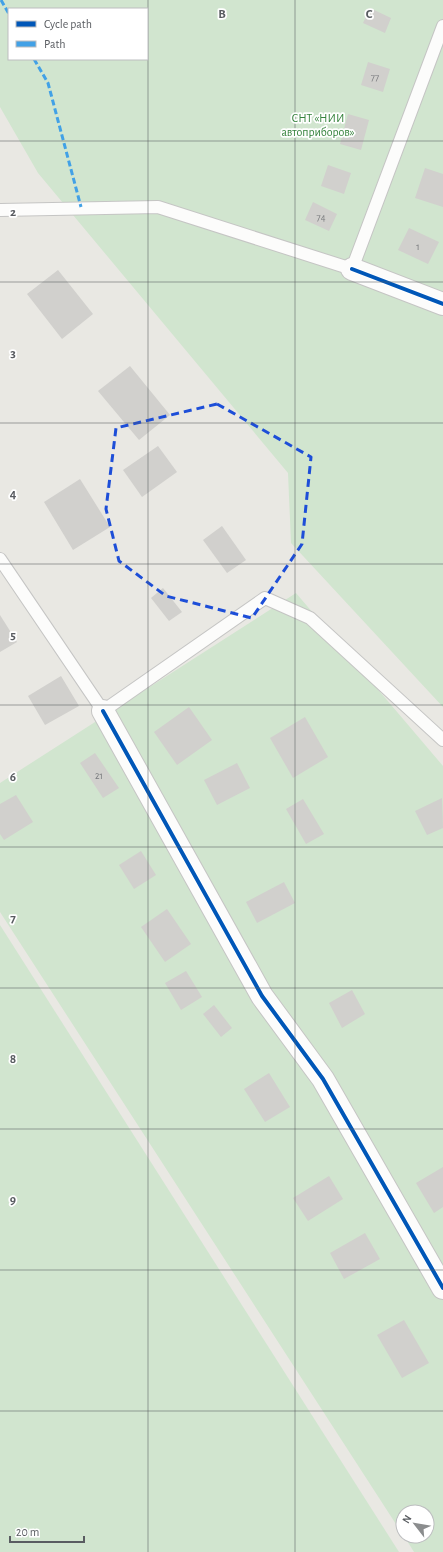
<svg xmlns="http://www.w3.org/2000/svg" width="443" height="1552" viewBox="0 0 443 1552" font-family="'Alegreya Sans',sans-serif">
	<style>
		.green { fill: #d1e5cf; fill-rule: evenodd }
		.building { fill: #d1d0cd }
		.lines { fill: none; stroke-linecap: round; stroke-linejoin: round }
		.service-casing { stroke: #c5c5c4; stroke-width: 14 }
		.minor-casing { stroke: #c5c5c4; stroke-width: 24 }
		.service { stroke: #fcfcfb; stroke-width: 12 }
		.minor { stroke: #fcfcfb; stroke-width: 22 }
		.quiet { stroke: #42a1e6; stroke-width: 3; stroke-dasharray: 6 3; stroke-linecap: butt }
		.cycleway-casing { stroke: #fff; stroke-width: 6 }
		.cycleway { stroke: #0057b8; stroke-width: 4 }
		.marked { fill: none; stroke: #1d4ed8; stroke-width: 3; stroke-dasharray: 8 5; stroke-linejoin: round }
		.grid { fill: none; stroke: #595c61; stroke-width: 1; stroke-opacity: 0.55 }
		.labels { text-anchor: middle; stroke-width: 3.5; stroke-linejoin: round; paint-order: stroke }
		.number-label { font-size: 10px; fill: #787a7d }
		.park-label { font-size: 12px; fill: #36833d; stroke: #fff }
		.grid-label { font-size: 13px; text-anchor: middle; font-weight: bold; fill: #595c61; stroke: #fff; stroke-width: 3.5; stroke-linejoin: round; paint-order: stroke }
	</style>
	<rect width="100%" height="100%" fill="#e9e8e3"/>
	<!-- green -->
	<g class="green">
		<path d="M0,0H443V707L291,543L288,473L38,173L0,107ZM9,9H147V59H9Z"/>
		<path d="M296,593L443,766V1552H414L404,1536H427V1512H403V1535L0,912V783Z"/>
		<path d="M0,925L399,1552H0Z"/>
	</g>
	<!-- building -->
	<g class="building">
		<path d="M370,8L391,18L385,33L363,23Z"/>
		<path d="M368,62L390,69L383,92L361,85Z"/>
		<path d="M348,114L369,120L361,150L340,144Z"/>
		<path d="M328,165L351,173L344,194L321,186Z"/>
		<path d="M425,168L443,174V207L415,198Z"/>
		<path d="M313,202L337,214L329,231L305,220Z"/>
		<path d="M409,228L439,242L428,264L398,250Z"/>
		<path d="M58,270L93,314L62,339L27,294Z"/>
		<path d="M130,366L170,415L139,440L98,391Z"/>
		<path d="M158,446L177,472L142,497L123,470Z"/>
		<path d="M80,479L110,527L73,550L44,502Z"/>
		<path d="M222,526L246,560L227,573L203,540Z"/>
		<path d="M163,588L182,612L169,621L151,598Z"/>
		<path d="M0,615L17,642L0,652Z"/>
		<path d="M61,676L79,706L45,725L28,696Z"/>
		<path d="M189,707L212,740L177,765L154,732Z"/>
		<path d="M305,717L328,757L293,778L270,738Z"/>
		<path d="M95,753L119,788L103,798L80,763Z"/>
		<path d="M237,763L250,788L217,805L204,780Z"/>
		<path d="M16,795L33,822L4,840L0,834V804Z"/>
		<path d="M442,798L443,828L427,835L415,811Z"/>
		<path d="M303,799L324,834L306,844L286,809Z"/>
		<path d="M141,851L156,875L134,889L119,865Z"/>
		<path d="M284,882L295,903L257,923L246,902Z"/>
		<path d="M167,909L191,944L165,962L141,927Z"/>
		<path d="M186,971L202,997L181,1010L165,983Z"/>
		<path d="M352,990L365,1014L342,1028L329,1003Z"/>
		<path d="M214,1005L232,1028L221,1037L203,1014Z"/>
		<path d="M269,1073L290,1107L265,1122L244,1089Z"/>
		<path d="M443,1167V1207L434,1213L416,1183Z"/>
		<path d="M329,1176L343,1199L308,1221L293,1198Z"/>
		<path d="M365,1233L380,1259L344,1279L330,1253Z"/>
		<path d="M404,1320L429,1363L402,1378L377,1335Z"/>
	</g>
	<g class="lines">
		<defs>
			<g id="service">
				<path d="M0,210L158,207L352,269L443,26"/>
				<path d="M0,559L103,711L265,598L310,618L443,740"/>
			</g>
			<g id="minor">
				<path d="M352,269L443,304"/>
				<path d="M103,711L262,996L323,1079L443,1288"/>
			</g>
		</defs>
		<!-- service casing -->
		<use href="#service" class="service-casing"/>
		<!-- minor casing -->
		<use href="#minor" class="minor-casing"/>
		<!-- service -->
		<use href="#service" class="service"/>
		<!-- minor -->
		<use href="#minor" class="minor"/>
		<!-- quiet -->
		<g class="quiet">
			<path d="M1,0L9,14"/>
			<path d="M34,59L48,83L81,207"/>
		</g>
		<defs>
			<g id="cycleway">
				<path d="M352,269L443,304"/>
				<path d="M103,711L262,996L323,1079L443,1288"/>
			</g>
		</defs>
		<!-- cycleway casing -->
		<use href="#cycleway" class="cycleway-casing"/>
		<!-- cycleway -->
		<use href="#cycleway" class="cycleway"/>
	</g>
	<!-- marked area -->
	<path class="marked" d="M217,404L311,457L302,544L252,618L166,596L119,561L106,509L116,428Z"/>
	<!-- grid -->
	<path class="grid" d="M148,0V1552M295,0V1552M0,141H443M0,282H443M0,423H443M0,564H443M0,705H443M0,847H443M0,988H443M0,1129H443M0,1270H443M0,1411H443"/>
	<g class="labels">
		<!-- number labels -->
		<g class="number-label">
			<text x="375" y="81">77</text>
			<text x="321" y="221">74</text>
			<text x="418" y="250">1</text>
			<text x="99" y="779">21</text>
		</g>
		<!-- park labels -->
		<g class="park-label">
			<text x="318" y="122">СНТ «НИИ<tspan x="318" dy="14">автоприборов»</tspan></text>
		</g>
	</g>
	<g class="grid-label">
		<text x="222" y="18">B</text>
		<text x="369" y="18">C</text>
		<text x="13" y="216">2</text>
		<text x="13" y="357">3</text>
		<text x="13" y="498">4</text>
		<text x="13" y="639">5</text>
		<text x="13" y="781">6</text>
		<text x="13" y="922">7</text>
		<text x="13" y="1063">8</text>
		<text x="13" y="1204">9</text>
	</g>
	<!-- legend -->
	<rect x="8" y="8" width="140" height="52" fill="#ffffff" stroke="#bdbec0"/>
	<rect x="16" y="21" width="20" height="6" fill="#0057b8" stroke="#bdbec0"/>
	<text x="44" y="28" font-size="12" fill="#595c61">Cycle path</text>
	<rect x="16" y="41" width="20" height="6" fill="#42a1e6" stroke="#bdbec0"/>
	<text x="44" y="48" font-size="12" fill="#595c61">Path</text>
	<!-- north arrow -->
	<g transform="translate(415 1524) rotate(301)"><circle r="19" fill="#ffffff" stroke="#bdbec0"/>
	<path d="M0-3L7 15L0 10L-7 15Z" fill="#8b8d8e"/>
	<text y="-6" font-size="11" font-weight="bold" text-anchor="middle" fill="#595c61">N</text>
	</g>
	<!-- scale -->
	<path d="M10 1536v6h74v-6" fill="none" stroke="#595c61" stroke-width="2"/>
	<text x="16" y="1536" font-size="12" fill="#595c61" stroke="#ffffff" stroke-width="3" paint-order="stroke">20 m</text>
</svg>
